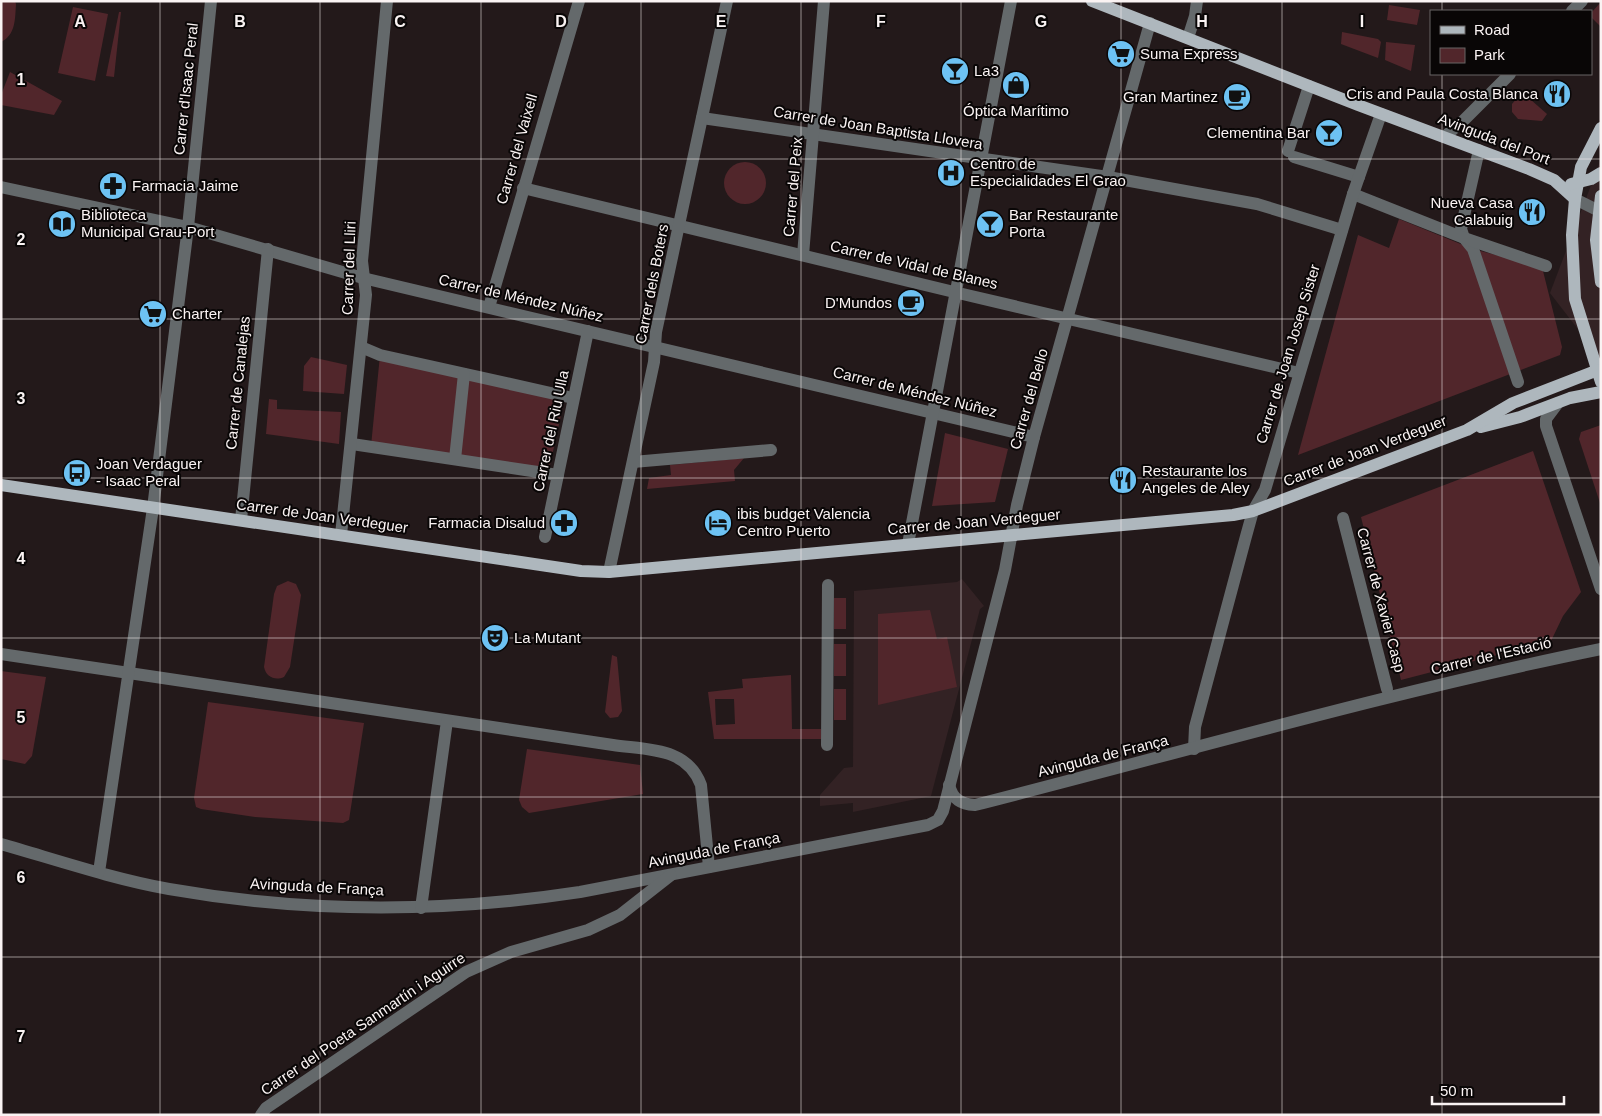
<svg xmlns="http://www.w3.org/2000/svg" width="1602" height="1116" viewBox="0 0 1602 1116" font-family="Helvetica,sans-serif">
	<style>
		.built { fill: #332224 }
		.green { fill: #51262b; fill-rule: evenodd }
		.lines { fill: none; stroke-linecap: round; stroke-linejoin: round }
		.minor { stroke: #64696b; stroke-width: 12 }
		.major { stroke: #aeb7bd; stroke-width: 12 }
		.grid { fill: none; stroke: #faf3f3; stroke-width: 1; stroke-opacity: 0.55 }
		.labels { text-anchor: middle; stroke-width: 4; stroke-linejoin: round; paint-order: stroke }
		.poi-label { font-size: 15px; fill: #faf3f3; stroke: #090606; text-anchor: start }
		.street-label { font-size: 15px; fill: #faf3f3; stroke: #090606 }
		.grid-label { font-size: 16px; text-anchor: middle; font-weight: bold; fill: #faf3f3; stroke: #090606; stroke-width: 4; stroke-linejoin: round; paint-order: stroke }
	</style>
	<rect width="100%" height="100%" fill="#23191a"/>
	<!-- built -->
	<g class="built">
		<path d="M1601,159V359L1550,293Z"/>
		<path d="M962,579L984,606L980,609L931,796L853,812V803L820,806V795L844,768L853,767L854,591L957,582Z"/>
	</g>
	<!-- green -->
	<g class="green">
		<path d="M1,1H15L16,4C15,18 16,35 1,42Z"/>
		<path d="M1601,2V27L1591,17V13Z"/>
		<path d="M1389,5L1420,10L1417,25L1387,20Z"/>
		<path d="M73,7L108,14L95,81L58,73Z"/>
		<path d="M119,12H121L114,77L106,76Z"/>
		<path d="M1342,32L1378,39L1381,42L1378,58L1341,44Z"/>
		<path d="M1386,42L1415,45L1411,71L1385,60Z"/>
		<path d="M10,72L62,101L54,115L1,105V95Z"/>
		<path d="M1522,92L1547,114L1542,121L1518,119L1512,112V104Z"/>
		<circle cx="745" cy="183" r="21"/>
		<path d="M1399,219L1473,249L1542,267L1562,347L1560,355L1298,455L1358,235L1389,248Z"/>
		<path d="M380,355L565,397L548,474L371,446Z"/>
		<path d="M311,357L347,365L344,394L303,391L304,366Z"/>
		<path d="M269,399L277,400V409L341,412L339,444L266,434Z"/>
		<path d="M1601,425V506L1579,439L1581,432Z"/>
		<path d="M945,433L1008,449L995,502L932,506Z"/>
		<path d="M1533,451L1581,592L1563,616L1551,641L1401,680L1361,517Z"/>
		<path d="M744,458L734,470L735,481L647,489L649,478L671,475L670,465Z"/>
		<path d="M288,581L296,584L301,595L290,667L284,677C275,681 266,677 264,667L274,594L277,586Z"/>
		<rect x="834" y="598" width="12" height="31"/>
		<path d="M930,610L937,639L947,637L957,687L878,705V614Z"/>
		<rect x="834" y="644" width="12" height="32"/>
		<path d="M612,655L617,657L622,711L618,717L610,718L605,712Z"/>
		<path d="M1,671L46,677L32,756L25,764L1,759Z"/>
		<path d="M791,675L792,729H821V739H714L708,692L743,688L742,679ZM715,699H734L735,724L716,725Z"/>
		<rect x="834" y="689" width="12" height="31"/>
		<path d="M208,702L364,723L349,820L343,823L255,817L201,809L196,807L194,798Z"/>
		<path d="M527,749L640,765L643,794L529,813L522,807L519,800Z"/>
	</g>
	<g class="lines">
		<!-- minor -->
		<g class="minor">
			<path d="M1572,11L1582,1"/>
			<path d="M1188,38L1195,16L1197,1"/>
			<path d="M702,118L1108,177L1257,204L1342,230"/>
			<path d="M1444,137L1462,122L1510,74"/>
			<path d="M1479,150L1461,229L1464,238L1473,249L1518,382"/>
			<path d="M1288,151L1309,86"/>
			<path d="M1294,157L1359,177"/>
			<path d="M1,187L188,227L363,278L1034,437"/>
			<path d="M523,188L954,292L1299,373"/>
			<path d="M1353,194L1464,238L1546,266"/>
			<path d="M1575,199L1601,212"/>
			<path d="M803,255L824,1"/>
			<path d="M489,307L579,1"/>
			<path d="M361,347L380,355L573,398"/>
			<path d="M1558,403L1546,419V426L1601,589"/>
			<path d="M352,444L558,475"/>
			<path d="M455,459L464,374"/>
			<path d="M633,462L771,450"/>
			<path d="M1343,518L1387,689"/>
			<path d="M241,520L268,249"/>
			<path d="M341,535L366,295L362,261L387,1"/>
			<path d="M545,537L588,331"/>
			<path d="M908,544L1011,1"/>
			<path d="M609,572L654,362L656,332L727,1"/>
			<path d="M1,654L613,745C648,750 687,747 701,785L709,867"/>
			<path d="M827,745L828,585"/>
			<path d="M1194,749L1195,727L1245,540L1253,511L1265,490L1353,194L1381,114"/>
			<path d="M949,785C953,800 961,804 975,805C1183,752 1390,692 1601,649"/>
			<path d="M1,844C57,860 113,879 169,889C305,913 443,913 580,892L928,825L938,820L943,811L1005,570L1017,505L1034,437L1150,23"/>
			<path d="M99,872L153,508L188,227L211,1"/>
			<path d="M421,908L447,721"/>
			<path d="M261,1115L266,1108L466,972L511,952L588,930L620,915L671,875"/>
		</g>
		<!-- major -->
		<g class="major">
			<path d="M1092,1L1358,105L1529,169L1554,180L1575,199"/>
			<path d="M1601,128L1581,167L1575,199L1572,235L1575,299L1601,382"/>
			<path d="M1571,184L1591,179L1601,173"/>
			<path d="M1601,196L1596,240L1601,282"/>
			<path d="M1481,427L1520,417L1570,398L1601,392"/>
			<path d="M1,485L581,571L609,572L1233,515L1253,511L1467,430L1513,403L1598,370"/>
		</g>
	</g>
	<!-- grid -->
	<path class="grid" d="M160,1V1115M320,1V1115M481,1V1115M641,1V1115M801,1V1115M961,1V1115M1121,1V1115M1282,1V1115M1442,1V11M1442,74V1115M1,159H1601M1,319H1601M1,478H1601M1,638H1601M1,797H1601M1,957H1601"/>
	<!-- icons -->
	<defs>
		<symbol id="supermarket-disc" viewBox="-11 -11 22 22"><circle r="9.5" fill="#6dc2f3" stroke="#090606"/><path d="M-6-5.5h2.5l.6 2H6L4.5 2H-2.5L-4.4-4H-6ZM-1.5 3.2a1.3 1.3 0 1 0 .1 0ZM3 3.2a1.3 1.3 0 1 0 .1 0Z" fill="#111"/></symbol>
		<symbol id="bar-disc" viewBox="-11 -11 22 22"><circle r="9.5" fill="#6dc2f3" stroke="#090606"/><path d="M-6-5H6L.8 .8V4.5H3.5V6h-7V4.5H-.8V.8Z" fill="#111"/></symbol>
		<symbol id="shop-disc" viewBox="-11 -11 22 22"><circle r="9.5" fill="#6dc2f3" stroke="#090606"/><path d="M-5-2.5h2.3a2.7 3.5 0 0 1 5.4 0H5L5.5 6h-11ZM-1.5-2.5h3a1.5 2.3 0 0 0-3 0Z" fill="#111"/></symbol>
		<symbol id="restaurant-disc" viewBox="-11 -11 22 22"><circle r="9.5" fill="#6dc2f3" stroke="#090606"/><path d="M-5-6h1v4h1v-4h1v4h1v-4h1v5L-1.5 .5V6h-2V.5L-5-1ZM5-6V6H3V1.5H1.5Q1.5-4 5-6Z" fill="#111"/></symbol>
		<symbol id="cafe-disc" viewBox="-11 -11 22 22"><circle r="9.5" fill="#6dc2f3" stroke="#090606"/><path d="M-5.5-4.5H6V0H3Q3 3.5 0 3.5H-2.5Q-5.5 3.5-5.5 0ZM3-3.2v2h1.7v-2ZM-6 4.5H4V6H-6Z" fill="#111"/></symbol>
		<symbol id="hospital-disc" viewBox="-11 -11 22 22"><circle r="9.5" fill="#6dc2f3" stroke="#090606"/><path d="M-5-5h3v3.5h4V-5h3V5h-3V1.5h-4V5h-3Z" fill="#111"/></symbol>
		<symbol id="pharmacy-disc" viewBox="-11 -11 22 22"><circle r="9.5" fill="#6dc2f3" stroke="#090606"/><path d="M-2-6h4v4h4v4h-4v4h-4v-4h-4v-4h4Z" fill="#111"/></symbol>
		<symbol id="library-disc" viewBox="-11 -11 22 22"><circle r="9.5" fill="#6dc2f3" stroke="#090606"/><path d="M-6-4Q-3-5.5-.7-3.5V5Q-3 3-6 4ZM6-4Q3-5.5 .7-3.5V5Q3 3 6 4Z" fill="#111"/></symbol>
		<symbol id="bus-disc" viewBox="-11 -11 22 22"><circle r="9.5" fill="#6dc2f3" stroke="#090606"/><path d="M-5-6H5V4H4V6H2V4H-2V6H-4V4H-5ZM-3.5-4V0h7V-4ZM-3.5 1.2v1.5H-2V1.2ZM2 1.2v1.5H3.5V1.2Z" fill="#111"/></symbol>
		<symbol id="hotel-disc" viewBox="-11 -11 22 22"><circle r="9.5" fill="#6dc2f3" stroke="#090606"/><path d="M-6-4.5h1.5V1H6V5H4.5V3h-9V5H-6ZM-4 0a1.8 1.8 0 1 1 3.6 0ZM.5 0V-2.5h3Q6-2.5 6 0Z" fill="#111"/></symbol>
		<symbol id="theatre-disc" viewBox="-11 -11 22 22"><circle r="9.5" fill="#6dc2f3" stroke="#090606"/><path d="M-5-5.5Q0-4 5-5.5V0Q5 5 0 6Q-5 5-5 0ZM-3.3-2.5H-1v1.5H-3.3ZM1-2.5H3.3v1.5H1ZM-2.8 1Q0 5.5 2.8 1Z" fill="#111"/></symbol>
	</defs>
	<g fill-rule="evenodd">
		<use href="#supermarket-disc" x="1105" y="38" width="32" height="32"/>
		<use href="#bar-disc" x="939" y="55" width="32" height="32"/>
		<use href="#shop-disc" x="1000" y="69" width="32" height="32"/>
		<use href="#restaurant-disc" x="1541" y="78" width="32" height="32"/>
		<use href="#cafe-disc" x="1221" y="81" width="32" height="32"/>
		<use href="#bar-disc" x="1313" y="117" width="32" height="32"/>
		<use href="#hospital-disc" x="935" y="157" width="32" height="32"/>
		<use href="#pharmacy-disc" x="97" y="170" width="32" height="32"/>
		<use href="#restaurant-disc" x="1516" y="196" width="32" height="32"/>
		<use href="#library-disc" x="46" y="208" width="32" height="32"/>
		<use href="#bar-disc" x="974" y="208" width="32" height="32"/>
		<use href="#cafe-disc" x="895" y="287" width="32" height="32"/>
		<use href="#supermarket-disc" x="137" y="298" width="32" height="32"/>
		<use href="#bus-disc" x="61" y="457" width="32" height="32"/>
		<use href="#restaurant-disc" x="1107" y="464" width="32" height="32"/>
		<use href="#pharmacy-disc" x="548" y="507" width="32" height="32"/>
		<use href="#hotel-disc" x="702" y="507" width="32" height="32"/>
		<use href="#theatre-disc" x="479" y="622" width="32" height="32"/>
	</g>
	<g class="labels">
		<!-- poi labels -->
		<g class="poi-label">
			<text x="1140" y="59">Suma Express</text>
			<text x="974" y="76">La3</text>
			<text x="1538" y="99" text-anchor="end">Cris and Paula Costa Blanca</text>
			<text x="1218" y="102" text-anchor="end">Gran Martinez</text>
			<text x="1016" y="116" text-anchor="middle">Óptica Marítimo</text>
			<text x="1310" y="138" text-anchor="end">Clementina Bar</text>
			<text x="970" y="169">Centro de<tspan x="970" dy="17">Especialidades El Grao</tspan></text>
			<text x="132" y="191">Farmacia Jaime</text>
			<text x="1513" y="208" text-anchor="end">Nueva Casa<tspan x="1513" dy="17">Calabuig</tspan></text>
			<text x="81" y="220">Biblioteca<tspan x="81" dy="17">Municipal Grau-Port</tspan></text>
			<text x="1009" y="220">Bar Restaurante<tspan x="1009" dy="17">Porta</tspan></text>
			<text x="892" y="308" text-anchor="end">D'Mundos</text>
			<text x="172" y="319">Charter</text>
			<text x="96" y="469">Joan Verdaguer<tspan x="96" dy="17">- Isaac Peral</tspan></text>
			<text x="1142" y="476">Restaurante los<tspan x="1142" dy="17">Angeles de Aley</tspan></text>
			<text x="737" y="519">ibis budget Valencia<tspan x="737" dy="17">Centro Puerto</tspan></text>
			<text x="545" y="528" text-anchor="end">Farmacia Disalud</text>
			<text x="514" y="643">La Mutant</text>
		</g>
		<!-- street labels -->
		<g class="street-label">
			<text transform="translate(186 89) rotate(-84)" y="5">Carrer d'Isaac Peral</text>
			<text transform="translate(878 128) rotate(9)" y="5">Carrer de Joan Baptista Llovera</text>
			<text transform="translate(1494 139) rotate(21)" y="5">Avinguda del Port</text>
			<text transform="translate(517 149) rotate(-74)" y="5">Carrer del Vaixell</text>
			<text transform="translate(793 187) rotate(-85)" y="5">Carrer del Peix</text>
			<text transform="translate(914 265) rotate(13)" y="5">Carrer de Vidal de Blanes</text>
			<text transform="translate(349 268) rotate(-88)" y="5">Carrer del Lliri</text>
			<text transform="translate(652 284) rotate(-79)" y="5">Carrer dels Boters</text>
			<text transform="translate(521 298) rotate(13)" y="5">Carrer de Méndez Núñez</text>
			<text transform="translate(1288 354) rotate(-73)" y="5">Carrer de Joan Josep Sister</text>
			<text transform="translate(238 383) rotate(-84)" y="5">Carrer de Canalejas</text>
			<text transform="translate(915 392) rotate(14)" y="5">Carrer de Méndez Núñez</text>
			<text transform="translate(1029 399) rotate(-74)" y="5">Carrer del Bello</text>
			<text transform="translate(551 431) rotate(-78)" y="5">Carrer del Riu Ulla</text>
			<text transform="translate(1365 451) rotate(-21)" y="5">Carrer de Joan Verdeguer</text>
			<text transform="translate(322 516) rotate(8)" y="5">Carrer de Joan Verdeguer</text>
			<text transform="translate(974 522) rotate(-5)" y="5">Carrer de Joan Verdeguer</text>
			<text transform="translate(1381 600) rotate(75)" y="5">Carrer de Xavier Casp</text>
			<text transform="translate(1491 656) rotate(-13)" y="5">Carrer de l'Estació</text>
			<text transform="translate(1103 756) rotate(-14)" y="5">Avinguda de França</text>
			<text transform="translate(714 850) rotate(-11)" y="5">Avinguda de França</text>
			<text transform="translate(317 887) rotate(3)" y="5">Avinguda de França</text>
			<text transform="translate(363 1024) rotate(-34)" y="5">Carrer del Poeta Sanmartín i Aguirre</text>
		</g>
	</g>
	<g class="grid-label">
		<text x="80" y="27">A</text>
		<text x="240" y="27">B</text>
		<text x="400" y="27">C</text>
		<text x="561" y="27">D</text>
		<text x="721" y="27">E</text>
		<text x="881" y="27">F</text>
		<text x="1041" y="27">G</text>
		<text x="1202" y="27">H</text>
		<text x="1362" y="27">I</text>
		<text x="21" y="85">1</text>
		<text x="21" y="245">2</text>
		<text x="21" y="404">3</text>
		<text x="21" y="564">4</text>
		<text x="21" y="723">5</text>
		<text x="21" y="883">6</text>
		<text x="21" y="1042">7</text>
	</g>
	<!-- border -->
	<rect width="1602" height="1116" fill="none" stroke="#faf3f3" stroke-width="5"/>
	<!-- legend -->
	<rect x="1430" y="10" width="162" height="65" fill="#090606" stroke="#696565"/>
	<rect x="1440" y="26" width="25" height="8" fill="#aeb7bd" stroke="#696565"/>
	<text x="1474" y="35" font-size="15" fill="#faf3f3">Road</text>
	<rect x="1440" y="48" width="25" height="15" fill="#51262b" stroke="#696565"/>
	<text x="1474" y="60" font-size="15" fill="#faf3f3">Park</text>
	<!-- scale -->
	<path d="M1432 1096v8h132v-8" fill="none" stroke="#faf3f3" stroke-width="2.5"/>
	<text x="1440" y="1096" font-size="15" fill="#faf3f3" stroke="#090606" stroke-width="4" paint-order="stroke">50 m</text>
</svg>
